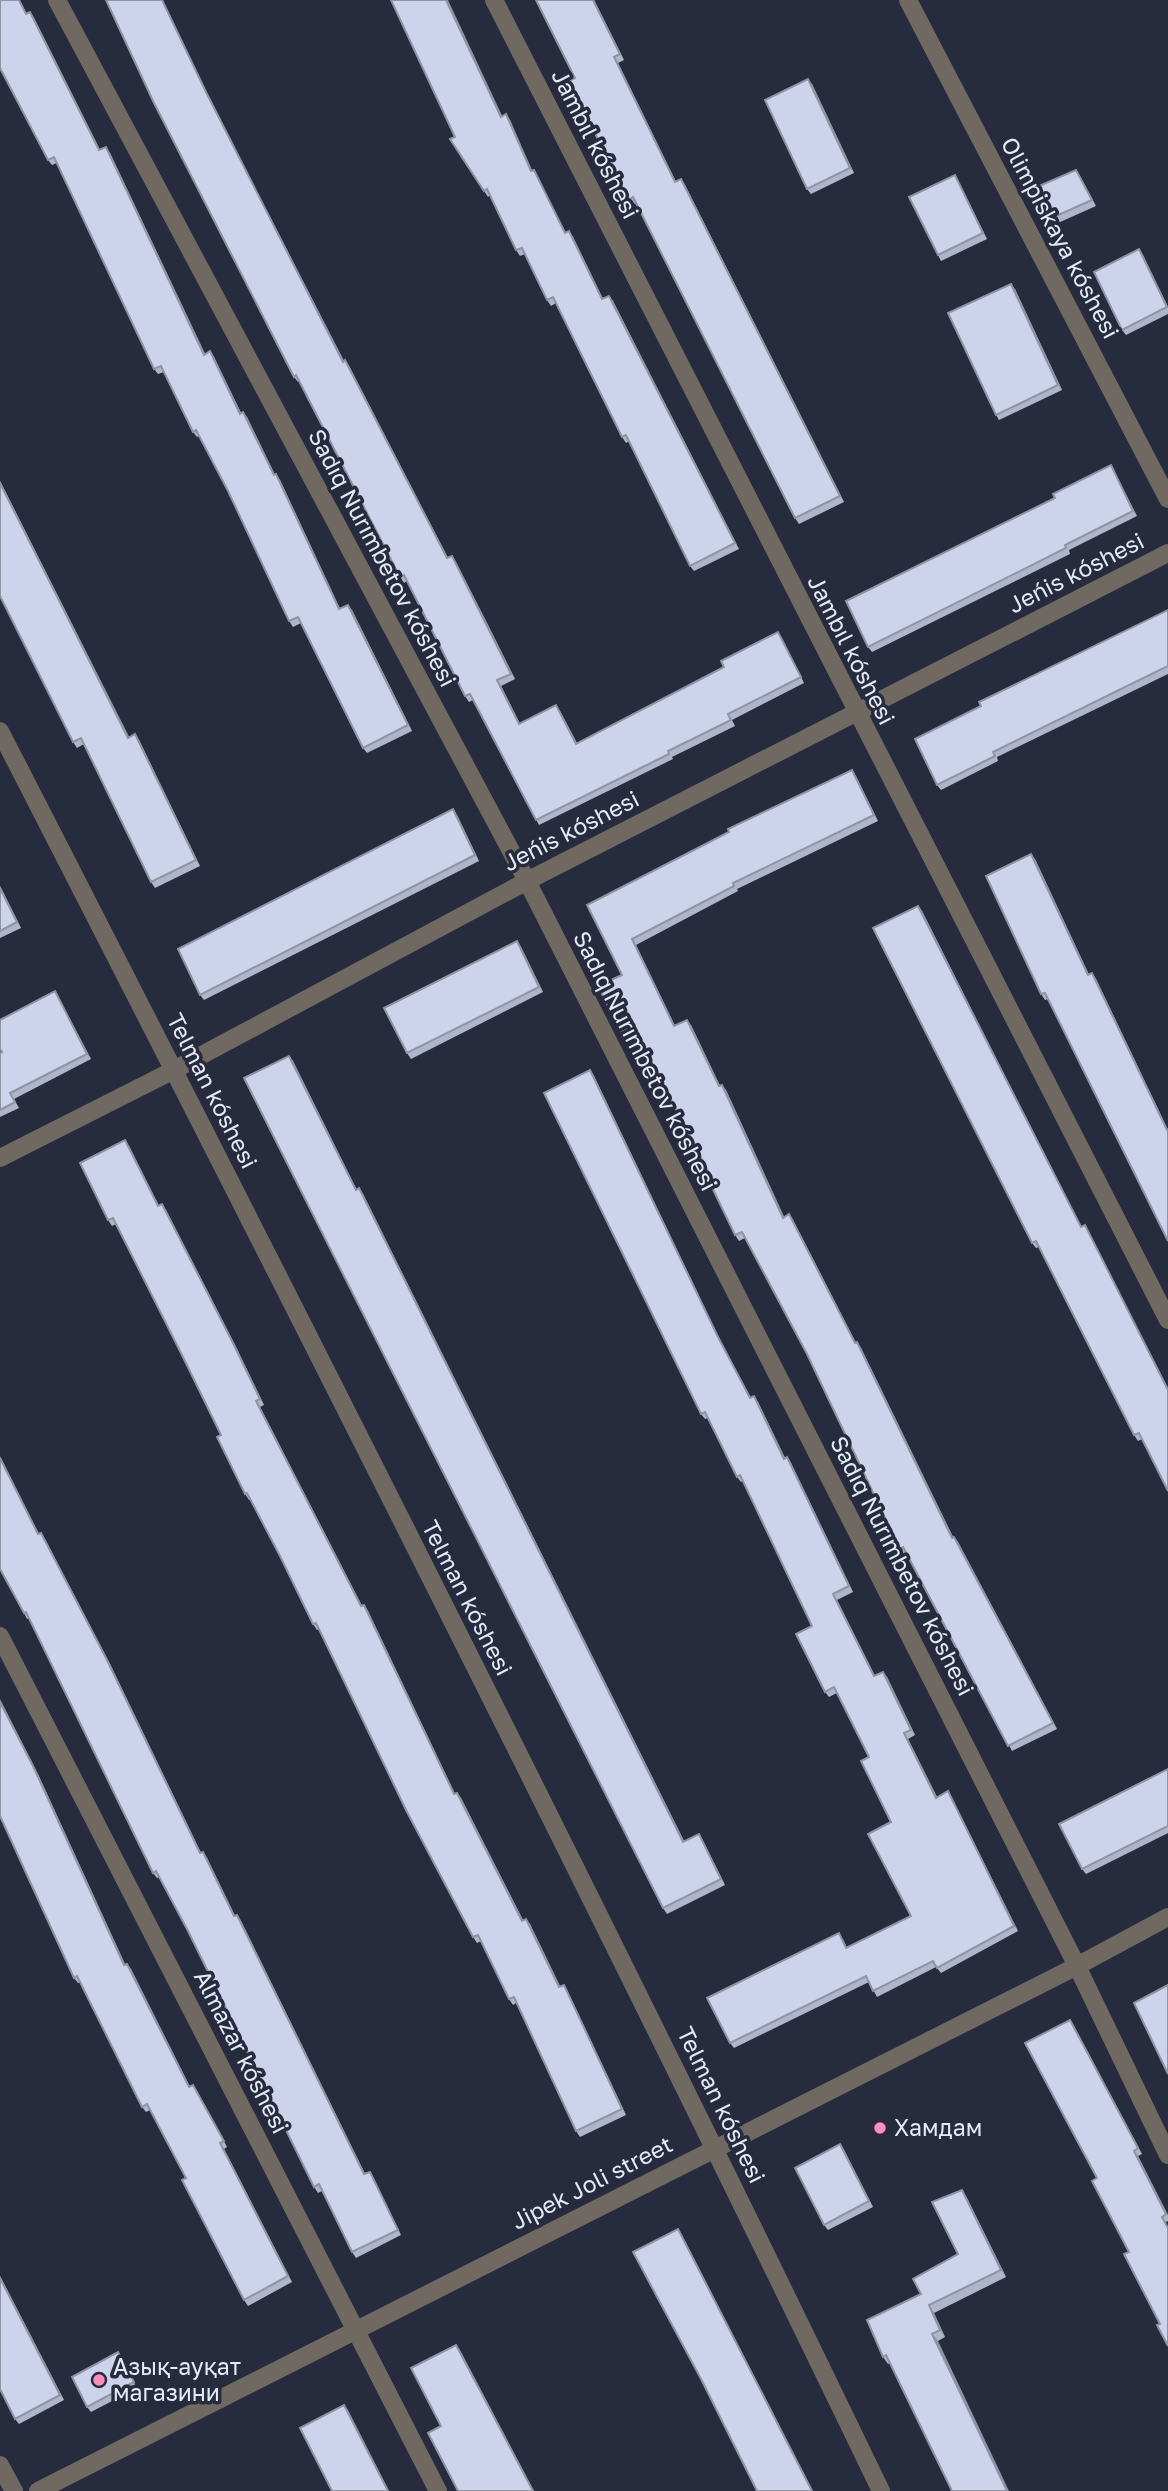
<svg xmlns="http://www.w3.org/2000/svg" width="1168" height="2491" viewBox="0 0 1168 2491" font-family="'Golos Text',sans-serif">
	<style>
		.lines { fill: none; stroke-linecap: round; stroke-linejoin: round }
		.minor { stroke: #6f6961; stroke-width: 18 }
		.tertiary { stroke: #6f6961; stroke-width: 18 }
		.wall { fill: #afb5ca }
		.shaded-wall { fill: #8f94a4 }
		.building { fill: #ccd3eb; stroke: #8f94a4; stroke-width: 2 }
		.poi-dot { fill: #fe8ebc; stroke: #272b3e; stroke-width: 2.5 }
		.labels { text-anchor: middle; stroke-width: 7; stroke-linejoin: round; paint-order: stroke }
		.street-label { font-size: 23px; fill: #e6eaf6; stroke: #272b3e }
		.poi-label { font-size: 23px; fill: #e6eaf6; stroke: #272b3e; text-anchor: start }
	</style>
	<rect width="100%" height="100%" fill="#272b3e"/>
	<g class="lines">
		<!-- minor -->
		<g class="minor">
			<path d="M57,0L527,881L1077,1966L1168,2155"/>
			<path d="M494,0L1168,1320"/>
			<path d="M908,0L1168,499"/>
			<path d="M0,731C300,1315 596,1900 881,2491"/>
			<path d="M0,1158L174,1070L527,881L1168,553"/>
			<path d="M0,1636L438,2491"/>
			<path d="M0,2465L14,2491"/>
		</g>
		<!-- tertiary -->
		<path class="tertiary" d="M38,2491L1077,1966L1168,1917"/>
	</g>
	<!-- wall -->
	<g class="wall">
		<path d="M536,0H594L624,60L618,63L676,182L685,185L844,502L799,524L795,518L636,203L631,205L628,200L575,78Z"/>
		<path d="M30,12L34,18L100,150L110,153L205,354L210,351L214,357L241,413L247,417L275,475L280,480L340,609L352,610L412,731L367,753L363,748L301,623L293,627L289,621L228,491L199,436L197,437L193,432L164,372L158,374L154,369L57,163L52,165L48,160L27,14Z"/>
		<path d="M812,84L854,173L811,194L807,189Z"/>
		<path d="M210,100L344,361L345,360L349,366L448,558L452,556L456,562L486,621L515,679L501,686L520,724L560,711L577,743L782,638L804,683L732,720L735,726L672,757L673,759L539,825L473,700L469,702L465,696L407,581L404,583L400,577L300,381L298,382L294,377Z"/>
		<path d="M506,114L510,120L532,171L534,170L537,176L566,233L569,231L573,237L603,299L609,296L613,301L739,549L694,571L690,566L629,441L626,443L622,437L556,303L551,306L547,300L525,254L520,256L516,250L490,195L488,197L450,139Z"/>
		<path d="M1080,176L1096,206L1049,227L1045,221Z"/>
		<path d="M958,181L987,239L941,261L938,255Z"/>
		<path d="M1139,249L1143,255L1168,307V314L1126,335L1122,330Z"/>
		<path d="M1015,289L1062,390L999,420L996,415Z"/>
		<path d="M1111,465L1114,471L1137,516L1069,550L1070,554L872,652L868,647L1055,498Z"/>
		<path d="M0,481L129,737L139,740L200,866L155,888L151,882L84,744L77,748L73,742L0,596Z"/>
		<path d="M1168,610V674L997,757L998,761L941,790L937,785L981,706Z"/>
		<path d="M852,770L878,821L737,889L738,891L636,945L675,1026L691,1025L720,1086L726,1090L784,1217L793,1220L856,1343L857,1342L861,1348L953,1537H954L958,1542L1057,1729L1012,1751L906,1553L904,1554L900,1549L807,1354L745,1238L739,1241L735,1235L710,1175L642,1044L631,1050L627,1044L622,975L587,905Z"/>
		<path d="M457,815L479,861L204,1000L200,995Z"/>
		<path d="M1035,859L1089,975L1092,973L1096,979L1168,1130V1241L1048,999L1045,1000L1041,994Z"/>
		<path d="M0,886L21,928L0,938Z"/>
		<path d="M918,906L922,911L1081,1227L1085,1225L1088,1231L1142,1439L1138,1441L1134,1435L1039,1247L1036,1248L1032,1243Z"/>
		<path d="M517,941L521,947L543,992L411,1059L407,1053Z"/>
		<path d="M55,991L91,1059L14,1099L19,1108L0,1117V1053Z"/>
		<path d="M289,1056L293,1061L356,1189L359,1188L363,1194L684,1841L699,1834L702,1839L725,1885L667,1914L663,1908Z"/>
		<path d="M590,1070L594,1076L720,1340L751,1398L758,1402L785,1458L787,1457L791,1463L853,1592L837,1600L875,1676L883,1672L887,1677L915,1735L908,1739L937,1797L948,1791L1018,1931L941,1973L936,1967L877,1997L869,1982L734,2048L730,2043L843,1939L847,1948L911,1916L891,1822L869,1757L837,1693L829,1697L825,1692L812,1626L743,1481L741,1482L737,1477L708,1418L705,1419L701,1414Z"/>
		<path d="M125,1140L129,1146L159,1206L166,1210L236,1347L264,1405L260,1407L362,1606L364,1605L368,1611L455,1794L457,1793L461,1798L523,1920L526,1919L530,1924L560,1986L564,1985L567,1990L626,2115L580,2137L576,2131L516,2003L513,2005L509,1999L481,1941L477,1943L473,1937L319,1629L317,1630L313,1624L280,1556L251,1499L249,1500L245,1494L221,1435L116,1224L112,1226L108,1220Z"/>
		<path d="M39,1534L45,1539L110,1664L201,1853L203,1852L207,1858L235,1916L237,1915L241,1921L365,2174L373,2177L401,2235L356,2258L352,2252L322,2191L318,2193L314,2187L188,1931L160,1877L157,1878L153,1873L29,1618L27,1619L24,1613Z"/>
		<path d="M1168,1769V1833L1086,1874L1082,1869Z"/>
		<path d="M37,1772L125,1964L131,1969L190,2087L193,2085L197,2091L227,2147L224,2149L292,2282L248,2306L244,2300L186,2178L150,2110L146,2112L142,2107L80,1982L78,1983L74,1978Z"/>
		<path d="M1070,2020L1142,2154L1138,2156L1168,2215V2221L1166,2222L1160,2324L1129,2252Z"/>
		<path d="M844,2150L873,2207L828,2230L824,2225Z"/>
		<path d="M962,2190L967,2198L1006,2277L934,2313L945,2337L938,2341L917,2417L890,2363L888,2364L883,2357L921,2294L958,2254Z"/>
		<path d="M0,2276L64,2400L19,2424L15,2419Z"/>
		<path d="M118,2352L137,2388L91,2412L87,2407Z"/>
	</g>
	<!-- shaded-wall -->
	<g class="shaded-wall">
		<path d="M162,0H163L210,100L347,367L343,362L207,94Z"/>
		<path d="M446,0H448L505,122L501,117Z"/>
		<path d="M593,0H594L624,60L620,54Z"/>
		<path d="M30,12L34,18L103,156L99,150Z"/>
		<path d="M614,57L618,63L679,188L675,182Z"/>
		<path d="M808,79L812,84L854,173L850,168Z"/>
		<path d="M506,114L510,120L535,177L531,171Z"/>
		<path d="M106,147L110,153L208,360L204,355Z"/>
		<path d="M534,170L537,176L569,239L565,233Z"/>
		<path d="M955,175L987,239L983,233Z"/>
		<path d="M681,179L685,185L844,502L840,496Z"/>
		<path d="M569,231L573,237L606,305L602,299Z"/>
		<path d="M1139,249L1143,255L1168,309Z"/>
		<path d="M1011,284L1015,289L1062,390L1058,385Z"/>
		<path d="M609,296L613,301L739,549L735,543Z"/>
		<path d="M210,351L214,357L244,419L240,414Z"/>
		<path d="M345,360L349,366L451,564L447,558Z"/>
		<path d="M243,412L247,417L278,481L274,475Z"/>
		<path d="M1111,465L1114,471L1137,516L1133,511Z"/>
		<path d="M276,474L280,480L343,615L339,609Z"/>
		<path d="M0,481L132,743L128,738L0,483Z"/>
		<path d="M452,556L486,621L515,679L511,674Z"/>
		<path d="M348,605L352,610L412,731L408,725Z"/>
		<path d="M497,680L501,686L523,730L519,724Z"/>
		<path d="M135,734L139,740L200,866L196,860Z"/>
		<path d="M852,770L856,776L878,821L874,815Z"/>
		<path d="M453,809L457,815L479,861L475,855Z"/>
		<path d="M1031,854L1035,859L1092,981L1088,975Z"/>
		<path d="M0,886L21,928L17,922L0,888Z"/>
		<path d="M918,906L922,911L1084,1233L1081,1227Z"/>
		<path d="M632,939L636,945L678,1032L674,1026Z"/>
		<path d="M517,941L521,947L543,992L539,987Z"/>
		<path d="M1092,973L1096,979L1168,1130V1132Z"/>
		<path d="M55,991L58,997L91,1059L87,1054Z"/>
		<path d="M687,1020L691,1025L723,1092L719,1086Z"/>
		<path d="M289,1056L293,1061L359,1195L356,1190Z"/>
		<path d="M590,1070L594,1076L720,1340L754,1404L717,1335Z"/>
		<path d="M722,1085L726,1090L787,1223L783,1218Z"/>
		<path d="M125,1140L129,1146L162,1212L158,1206Z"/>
		<path d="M359,1188L363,1194L687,1847L683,1842Z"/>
		<path d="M162,1204L166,1210L236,1347L264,1405L260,1399Z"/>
		<path d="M789,1214L793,1220L859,1349L855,1343Z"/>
		<path d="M1085,1225L1088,1231L1168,1388V1390Z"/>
		<path d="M857,1342L861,1348L956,1543L952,1538Z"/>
		<path d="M754,1396L758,1402L788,1464L784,1459Z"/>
		<path d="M256,1401L260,1407L365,1612L361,1606Z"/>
		<path d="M0,1456L42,1540L38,1534L0,1458Z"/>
		<path d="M787,1457L791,1463L853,1592L849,1586Z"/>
		<path d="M41,1533L110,1664L204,1859L200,1853Z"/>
		<path d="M954,1537L958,1542L1057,1729L1053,1723Z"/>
		<path d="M833,1594L837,1600L877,1682Z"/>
		<path d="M364,1605L368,1611L458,1800L454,1794Z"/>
		<path d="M883,1672L887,1677L915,1735L911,1730Z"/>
		<path d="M0,1699L37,1772L128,1971L124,1965L0,1702Z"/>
		<path d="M904,1733L908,1739L940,1803L936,1798Z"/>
		<path d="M948,1791L1018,1931L1014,1926Z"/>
		<path d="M457,1793L461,1798L526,1926L522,1921Z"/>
		<path d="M699,1834L702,1839L725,1885L721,1879Z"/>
		<path d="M203,1852L207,1858L238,1922L234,1916Z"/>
		<path d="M237,1915L241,1921L368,2180L364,2174Z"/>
		<path d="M526,1919L530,1924L563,1993L559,1987Z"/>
		<path d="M127,1964L131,1969L193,2093L189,2087Z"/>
		<path d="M564,1985L567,1990L626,2115L622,2109Z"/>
		<path d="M1070,2020L1074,2026L1142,2154L1138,2148Z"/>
		<path d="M220,2143L224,2149L292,2282L288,2276Z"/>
		<path d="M840,2144L844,2150L873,2207L869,2201Z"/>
		<path d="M1134,2151L1138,2156L1168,2217L1166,2214Z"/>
		<path d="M370,2172L373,2177L401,2235L398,2230Z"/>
		<path d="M962,2190L967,2198L1006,2277L1001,2270Z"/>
		<path d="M678,2229L682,2235L813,2491H812Z"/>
		<path d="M0,2276L64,2400L60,2395L0,2278Z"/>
		<path d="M929,2305L934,2313L945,2337L940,2330Z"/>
		<path d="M932,2334L938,2341L1009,2491H1007Z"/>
		<path d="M456,2345L460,2350L534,2491H533Z"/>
		<path d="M344,2405L348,2410L389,2491H388Z"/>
	</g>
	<!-- building -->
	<g class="building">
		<path d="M0,0H19L26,14L30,12L99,150L106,147L204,355L210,351L240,414L243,412L274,475L276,474L339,609L348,605L408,725L363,748L298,617L289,621L228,491L196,430L193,432L161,366L154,369L54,157L48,160L0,68Z"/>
		<path d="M106,0H162L207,94L343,362L345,360L447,558L452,556L511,674L497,680L519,724L556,705L576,744L724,667L721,661L778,632L801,677L728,714L731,720L668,751L669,754L536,820L470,694L465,696L404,575L400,577L296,375L294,377L154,103Z"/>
		<path d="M391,0H446L501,117L506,114L531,171L534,170L565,233L569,231L602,299L609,296L735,543L690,566L626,435L622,437L553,297L547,300L522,248L516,250L487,189L484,191L450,139L455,137Z"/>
		<path d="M536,0H593L620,54L614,57L675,182L681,179L840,496L795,518L633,197L628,200L569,81L575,78Z"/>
		<path d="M808,79L850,168L807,189L765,100Z"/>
		<path d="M1076,170L1092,200L1045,221L1032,189Z"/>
		<path d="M955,175L983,233L938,255L909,197Z"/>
		<path d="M1139,249L1167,307L1122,330L1094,272Z"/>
		<path d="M1011,284L1058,385L996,415L948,313Z"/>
		<path d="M1111,465L1133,511L1065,545L1066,548L868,647L846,601L1055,498L1053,494Z"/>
		<path d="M0,483L128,738L135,734L196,860L151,882L81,738L73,742L0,596Z"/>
		<path d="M1168,610V666L993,752L995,756L937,785L915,739L981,706L979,702Z"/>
		<path d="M852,770L874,815L733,883L734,886L632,939L674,1026L687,1020L719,1086L722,1085L783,1218L789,1214L855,1343L857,1342L952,1538L954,1537L1053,1723L1008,1746L903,1547L900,1549L807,1354L742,1232L735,1235L707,1177L710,1175L639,1038L627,1044L598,986L622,975L587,905L729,832L728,829Z"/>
		<path d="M453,809L475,855L200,995L178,949Z"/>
		<path d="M1031,854L1088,975L1092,973L1168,1132V1241L1045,993L1041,994L986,876Z"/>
		<path d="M0,888L17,922L0,931Z"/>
		<path d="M918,906L1081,1227L1085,1225L1168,1390V1491L1139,1433L1134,1435L1036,1241L1032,1243L873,928Z"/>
		<path d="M517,941L539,987L407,1053L384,1008Z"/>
		<path d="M55,991L87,1054L10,1093L15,1102L0,1110V1053L2,1052L0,1049V1020Z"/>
		<path d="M289,1056L356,1190L359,1188L683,1842L699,1834L721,1879L663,1908L244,1078Z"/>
		<path d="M590,1070L717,1335L750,1398L754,1396L784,1459L787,1457L849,1586L833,1594L874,1676L883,1672L911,1730L904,1733L936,1798L948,1791L1014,1926L937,1968L933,1961L873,1991L866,1976L730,2043L707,1998L839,1933L846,1948L911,1916L868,1834L891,1822L861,1761L869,1757L834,1687L825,1692L796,1634L812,1626L740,1475L737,1477L705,1412L701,1414L544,1093Z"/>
		<path d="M125,1140L158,1206L162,1204L232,1341L260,1399L256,1401L361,1606L364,1605L454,1794L457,1793L522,1921L526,1919L559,1987L564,1985L622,2109L576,2131L514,1997L509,1999L478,1935L473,1937L407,1812L316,1623L313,1624L280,1556L247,1493L245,1494L217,1437L221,1435L183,1357L113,1218L108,1220L80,1163Z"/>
		<path d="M0,1458L38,1534L41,1533L106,1658L200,1853L203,1852L234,1916L237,1915L364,2174L370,2172L398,2230L352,2252L319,2184L314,2187L188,1931L156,1871L153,1873L26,1612L24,1613L0,1569Z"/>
		<path d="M0,1702L33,1766L124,1965L127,1964L189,2087L193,2085L224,2141L220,2143L288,2276L244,2300L182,2180L186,2178L147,2104L142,2107L77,1976L74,1978L0,1816Z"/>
		<path d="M1168,1769V1826L1082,1869L1059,1824Z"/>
		<path d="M1168,1985V2074L1134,2003Z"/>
		<path d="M1070,2020L1138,2148L1134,2151L1166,2214L1162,2217L1168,2228V2346L1157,2325L1160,2324L1124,2254L1129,2252L1092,2181L1097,2178L1025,2043Z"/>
		<path d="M840,2144L869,2201L824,2225L795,2168Z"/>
		<path d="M962,2190L1001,2270L929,2305L940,2330L932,2334L1007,2491H952L886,2355L883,2357L867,2320L921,2294L913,2279L958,2254L932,2202Z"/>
		<path d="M678,2229L812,2491H757L701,2379L633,2252Z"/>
		<path d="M0,2278L60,2395L15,2419L0,2389Z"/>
		<path d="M456,2345L533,2491H458L428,2433L441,2426L411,2368Z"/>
		<path d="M118,2352L134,2382L87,2407L72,2377Z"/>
		<path d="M344,2405L388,2491H332L300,2428Z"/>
	</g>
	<!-- markers -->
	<g class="poi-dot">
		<circle cx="880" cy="2128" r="7"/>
		<circle cx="99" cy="2380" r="7"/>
	</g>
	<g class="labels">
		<!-- street labels -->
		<g class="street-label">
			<text transform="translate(595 144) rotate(63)" y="8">Jambıl kóshesi</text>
			<text transform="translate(1060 238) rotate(62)" y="8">Olimpiskaya kóshesi</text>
			<text transform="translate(382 558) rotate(62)" y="8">Sadıq Nurımbetov kóshesi</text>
			<text transform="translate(1076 573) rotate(-27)" y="8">Jeńis kóshesi</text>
			<text transform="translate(851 650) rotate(63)" y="8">Jambıl kóshesi</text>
			<text transform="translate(571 831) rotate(-27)" y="8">Jeńis kóshesi</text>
			<text transform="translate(645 1061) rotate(63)" y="8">Sadıq Nurımbetov kóshesi</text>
			<text transform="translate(212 1091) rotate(63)" y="8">Telman kóshesi</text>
			<text transform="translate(902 1566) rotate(63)" y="8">Sadıq Nurımbetov kóshesi</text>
			<text transform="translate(467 1598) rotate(63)" y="8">Telman kóshesi</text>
			<text transform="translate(241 2052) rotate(63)" y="8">Almazar kóshesi</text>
			<text transform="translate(721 2105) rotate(64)" y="8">Telman kóshesi</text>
			<text transform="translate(592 2183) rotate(-27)" y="8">Jipek Joli street</text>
		</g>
		<!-- poi labels -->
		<g class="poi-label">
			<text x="894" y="2136">Хамдам</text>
			<text x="113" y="2375">Азық-ауқат<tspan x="113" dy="26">магазини</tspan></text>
		</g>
	</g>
</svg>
